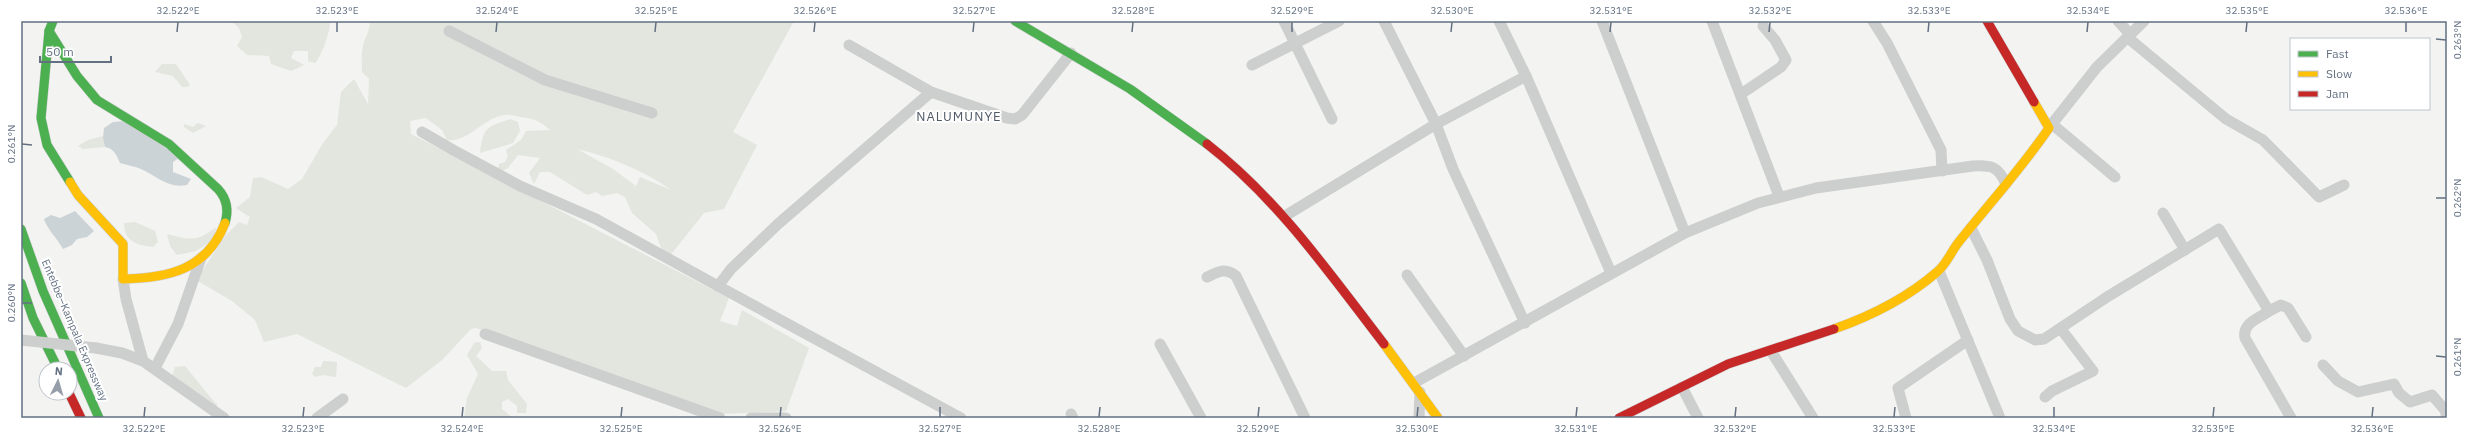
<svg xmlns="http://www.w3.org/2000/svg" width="2468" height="439" viewBox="0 0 2468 439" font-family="'IBM Plex Sans',sans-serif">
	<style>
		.green { fill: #e2e6df; fill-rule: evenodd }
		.water { fill: #ccd3d7 }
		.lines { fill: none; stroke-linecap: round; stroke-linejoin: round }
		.fast-casing { stroke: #ced0d0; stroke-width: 10 }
		.slow-casing { stroke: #ced0d0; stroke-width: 10 }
		.jam-casing { stroke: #ced0d0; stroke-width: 10 }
		.street { stroke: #cdcece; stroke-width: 11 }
		.fast { stroke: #4caf50; stroke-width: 9 }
		.slow { stroke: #ffc107; stroke-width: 9 }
		.jam { stroke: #c62828; stroke-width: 9 }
		.street-bridge { stroke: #cdcece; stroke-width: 11 }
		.ticks { fill: none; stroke: #627082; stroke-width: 1.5 }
		.labels { text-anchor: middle; stroke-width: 4; stroke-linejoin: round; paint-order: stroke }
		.street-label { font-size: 11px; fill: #627082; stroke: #fff }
		.quarter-label { font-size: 13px; letter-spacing: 1px; fill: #505a67; stroke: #fff }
		.neatline { fill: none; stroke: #627082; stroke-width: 1.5 }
		.ticks-label { font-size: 10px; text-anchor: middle; fill: #627082 }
	</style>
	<rect width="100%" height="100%" fill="#f3f3f1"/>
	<!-- green -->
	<g class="green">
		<path d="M231,21H330C331,30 321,57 315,63L308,61V51H294L291,58L304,65L291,71L271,64L269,56L247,55L237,46L242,37L239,28Z"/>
		<path d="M370,21H794L733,132L757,145L724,209L704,213L669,257L663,253L656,234L632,213L625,197L617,193L602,196L596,192L587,195L550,172H540L534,184L529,173L540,158L518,155L508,168L502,171L498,169L499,164L505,162L508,156L506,150L521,140L526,131L550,130C540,121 533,118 520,117C516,116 509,114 505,115C483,117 469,143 447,140L442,130L426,118L410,121L411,134L729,298L720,321L737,326L742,310L809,348L786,411L723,414L476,328L471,329L442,360L406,388L297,334L264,342L255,320L232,301L196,280L226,235L239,222L247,225L250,217L236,208L250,197L253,178L261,177L288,189L302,179L323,143L337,125L341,92L354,79L368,104L369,79L362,72C362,64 361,54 363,46C365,37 370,31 370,21ZM577,149C608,156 645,171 671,190L640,177L636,186L613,169Z"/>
		<path d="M162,64H176L190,85L187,87H182L173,76L155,72Z"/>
		<path d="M511,119L518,122L520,131L513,143L480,153C483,127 487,127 511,119Z"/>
		<path d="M198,123L206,126L193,133L184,127V124L193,127Z"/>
		<path d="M103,136L105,147L83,149L78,146L88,140Z"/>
		<path d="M135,222L155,231L158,242L153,247C136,245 124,241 124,223Z"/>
		<path d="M216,227L214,239L196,251L177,255L170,246L167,234C189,240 198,242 216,227Z"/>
		<path d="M480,342L482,348L476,356L492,371H506L508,380L527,404L526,413H517V406L508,399L502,402V409L513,418H464L467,398L478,374L467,355L474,343Z"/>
		<path d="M323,361L337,362L336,377L323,375L315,377L312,374L315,367H321Z"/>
		<path d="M185,366L215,403L217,404L216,410L172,376L175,367Z"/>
	</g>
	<!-- water -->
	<g class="water">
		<path d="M125,121L182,156L173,162V172L191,179L187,185C168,189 157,176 141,169C134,166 126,165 120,163C117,156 114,148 105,147L103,138L104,128L113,122Z"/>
		<path d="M75,211L94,231L87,237L77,239L72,245L63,249C57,238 47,229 44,219L51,215L60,218Z"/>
	</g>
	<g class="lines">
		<defs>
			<g id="fast">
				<path d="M53,21L49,31L41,118L47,145L70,182"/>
				<path d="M1015,21L1130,89L1207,144"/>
				<path d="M49,31L77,76L97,100L169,144L218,189C227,199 229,210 225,223"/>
				<path d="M21,229L43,291L99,418"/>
				<path d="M21,283L33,318L58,369"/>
			</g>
			<g id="slow">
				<path d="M70,182L78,195L123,244V279C168,278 207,270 225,223"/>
				<path d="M1834,329C1871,316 1907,298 1937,272C1946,265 1951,252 1958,243C1989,204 2021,169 2049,128L2034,102"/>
				<path d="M1384,344L1438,418"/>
			</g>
			<g id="jam">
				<path d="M1987,21L2034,102"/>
				<path d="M1207,144C1278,199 1330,274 1384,344"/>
				<path d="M69,393L81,418"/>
				<path d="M1619,418L1728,364L1834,329"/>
			</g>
		</defs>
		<!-- fast casing -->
		<use href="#fast" class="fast-casing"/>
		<!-- slow casing -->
		<use href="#slow" class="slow-casing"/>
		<!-- jam casing -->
		<use href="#jam" class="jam-casing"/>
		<!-- street -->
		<g class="street">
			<path d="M1284,21L1332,119"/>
			<path d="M1384,21L1436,124L1453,169L1525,323"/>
			<path d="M1602,21L1685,233"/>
			<path d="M1712,21L1779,196"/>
			<path d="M1873,21L1887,43L1941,150L1942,171"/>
			<path d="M2118,21L2130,34"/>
			<path d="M449,31L545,80L652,113"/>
			<path d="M2127,37L2226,119L2263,140L2319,197L2344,185"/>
			<path d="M849,45L931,92L1007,118L1015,119L1022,115L1071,53"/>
			<path d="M1252,65L1339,21"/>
			<path d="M1526,76L1611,273"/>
			<path d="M931,92L778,224L731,269L718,286L961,418"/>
			<path d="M1741,94L1781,67L1786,60L1775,40L1763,26"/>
			<path d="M422,132L455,151L520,186L596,219L718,286"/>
			<path d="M2115,177L2052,124L2097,67L2144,21"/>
			<path d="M2163,213L2185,250"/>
			<path d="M1285,216L1436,124L1526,76L1499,21"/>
			<path d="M1971,228L1987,260L2010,319L2018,331L2035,340L2044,339L2107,297L2219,229L2269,311L2281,305L2288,308L2306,337"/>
			<path d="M1939,271L2000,418"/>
			<path d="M1407,275L1464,356"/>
			<path d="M1207,277C1218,272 1225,267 1236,276L1305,418"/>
			<path d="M123,279L126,299L143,361"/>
			<path d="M2269,311C2258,319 2242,323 2245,338L2291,418"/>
			<path d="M485,334L720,418"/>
			<path d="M1160,344L1201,418"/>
			<path d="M96,348L122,353L143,361L224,418"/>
			<path d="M1771,351L1813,418"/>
			<path d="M2323,365L2338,381L2358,392L2394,384L2399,393L2410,402L2432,395L2445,410L2447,418"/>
			<path d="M155,368L178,324L201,258"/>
			<path d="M1414,383L1685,233L1758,203L1816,188L1973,166C1991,165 1998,166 2006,184"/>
			<path d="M1682,387L1698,418"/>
			<path d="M2045,397L2052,391L2093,371L2061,329"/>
			<path d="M1071,414L1073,418"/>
			<path d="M317,418L343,399"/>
			<path d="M751,418H786"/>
			<path d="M1419,418L1420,392"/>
			<path d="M1906,418L1898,388L1968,340"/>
		</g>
		<!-- fast -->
		<use href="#fast" class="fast"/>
		<!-- slow -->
		<use href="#slow" class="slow"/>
		<!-- jam -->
		<use href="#jam" class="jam"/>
		<!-- street-bridge -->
		<path class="street-bridge" d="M21,340L96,348"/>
	</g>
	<!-- ticks -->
	<path class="ticks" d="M177,32L178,22M337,32V22M496,32L497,22M655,32L656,22M814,32L815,22M973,32L974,22M1132,32L1133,22M1292,32V22M1451,32L1452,22M1610,32L1611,22M1769,32L1770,22M1928,32L1929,22M2087,32L2088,22M2246,32L2247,22M2406,32V22M2436,39L2446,40M22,144L32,145M2436,198H2446M22,303H32M2436,356L2446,357M144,417L145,407M303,417L304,407M462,417L463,407M621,417L622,407M780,417L781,407M940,417V407M1099,417L1100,407M1258,417L1259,407M1417,417L1418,407M1576,417L1577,407M1735,417L1736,407M1894,417L1895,407M2054,417V407M2213,417L2214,407M2372,417L2373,407"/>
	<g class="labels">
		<!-- street labels -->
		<g class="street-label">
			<text transform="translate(75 330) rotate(67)" y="4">Entebbe–Kampala Expressway</text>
		</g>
		<!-- quarter labels -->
		<g class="quarter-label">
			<text x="959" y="121">NALUMUNYE</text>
		</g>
	</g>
	<!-- border -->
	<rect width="2468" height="439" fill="none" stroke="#ffffff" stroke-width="44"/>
	<!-- legend -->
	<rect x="2290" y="38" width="140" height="72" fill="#ffffff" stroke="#c0c6cd"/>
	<rect x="2298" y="51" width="20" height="6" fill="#4caf50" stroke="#c0c6cd"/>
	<text x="2326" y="58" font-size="12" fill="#627082">Fast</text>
	<rect x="2298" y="71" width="20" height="6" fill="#ffc107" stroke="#c0c6cd"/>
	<text x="2326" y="78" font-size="12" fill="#627082">Slow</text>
	<rect x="2298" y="91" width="20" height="6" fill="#c62828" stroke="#c0c6cd"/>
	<text x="2326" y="98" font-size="12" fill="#627082">Jam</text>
	<!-- north arrow -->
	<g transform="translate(58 381) rotate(5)"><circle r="19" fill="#ffffff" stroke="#c0c6cd"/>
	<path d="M0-3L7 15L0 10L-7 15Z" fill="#959ea9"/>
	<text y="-6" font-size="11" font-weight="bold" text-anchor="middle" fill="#627082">N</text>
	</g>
	<!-- scale -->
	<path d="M40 56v6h71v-6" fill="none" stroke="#627082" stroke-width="2"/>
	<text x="46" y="56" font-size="12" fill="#627082" stroke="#ffffff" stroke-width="3" paint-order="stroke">50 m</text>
	<rect x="22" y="22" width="2424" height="395" class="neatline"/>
	<g class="ticks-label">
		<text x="178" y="14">32.522°E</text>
		<text x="337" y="14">32.523°E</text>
		<text x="497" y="14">32.524°E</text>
		<text x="656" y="14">32.525°E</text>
		<text x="815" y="14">32.526°E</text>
		<text x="974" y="14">32.527°E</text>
		<text x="1133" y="14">32.528°E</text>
		<text x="1292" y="14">32.529°E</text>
		<text x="1452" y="14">32.530°E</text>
		<text x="1611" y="14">32.531°E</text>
		<text x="1770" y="14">32.532°E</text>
		<text x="1929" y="14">32.533°E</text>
		<text x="2088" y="14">32.534°E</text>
		<text x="2247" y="14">32.535°E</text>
		<text x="2406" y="14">32.536°E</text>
		<text transform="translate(2457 40) rotate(-90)" y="4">0.263°N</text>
		<text transform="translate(11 144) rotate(-90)" y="4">0.261°N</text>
		<text transform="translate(2457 198) rotate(-90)" y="4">0.262°N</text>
		<text transform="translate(11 303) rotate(-90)" y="4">0.260°N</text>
		<text transform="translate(2457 357) rotate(-90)" y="4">0.261°N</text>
		<text x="144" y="432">32.522°E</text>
		<text x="303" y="432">32.523°E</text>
		<text x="462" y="432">32.524°E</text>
		<text x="621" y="432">32.525°E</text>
		<text x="780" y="432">32.526°E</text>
		<text x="940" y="432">32.527°E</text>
		<text x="1099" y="432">32.528°E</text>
		<text x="1258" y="432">32.529°E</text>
		<text x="1417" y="432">32.530°E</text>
		<text x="1576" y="432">32.531°E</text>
		<text x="1735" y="432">32.532°E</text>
		<text x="1894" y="432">32.533°E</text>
		<text x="2054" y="432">32.534°E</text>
		<text x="2213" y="432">32.535°E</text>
		<text x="2372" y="432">32.536°E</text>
	</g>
</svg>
